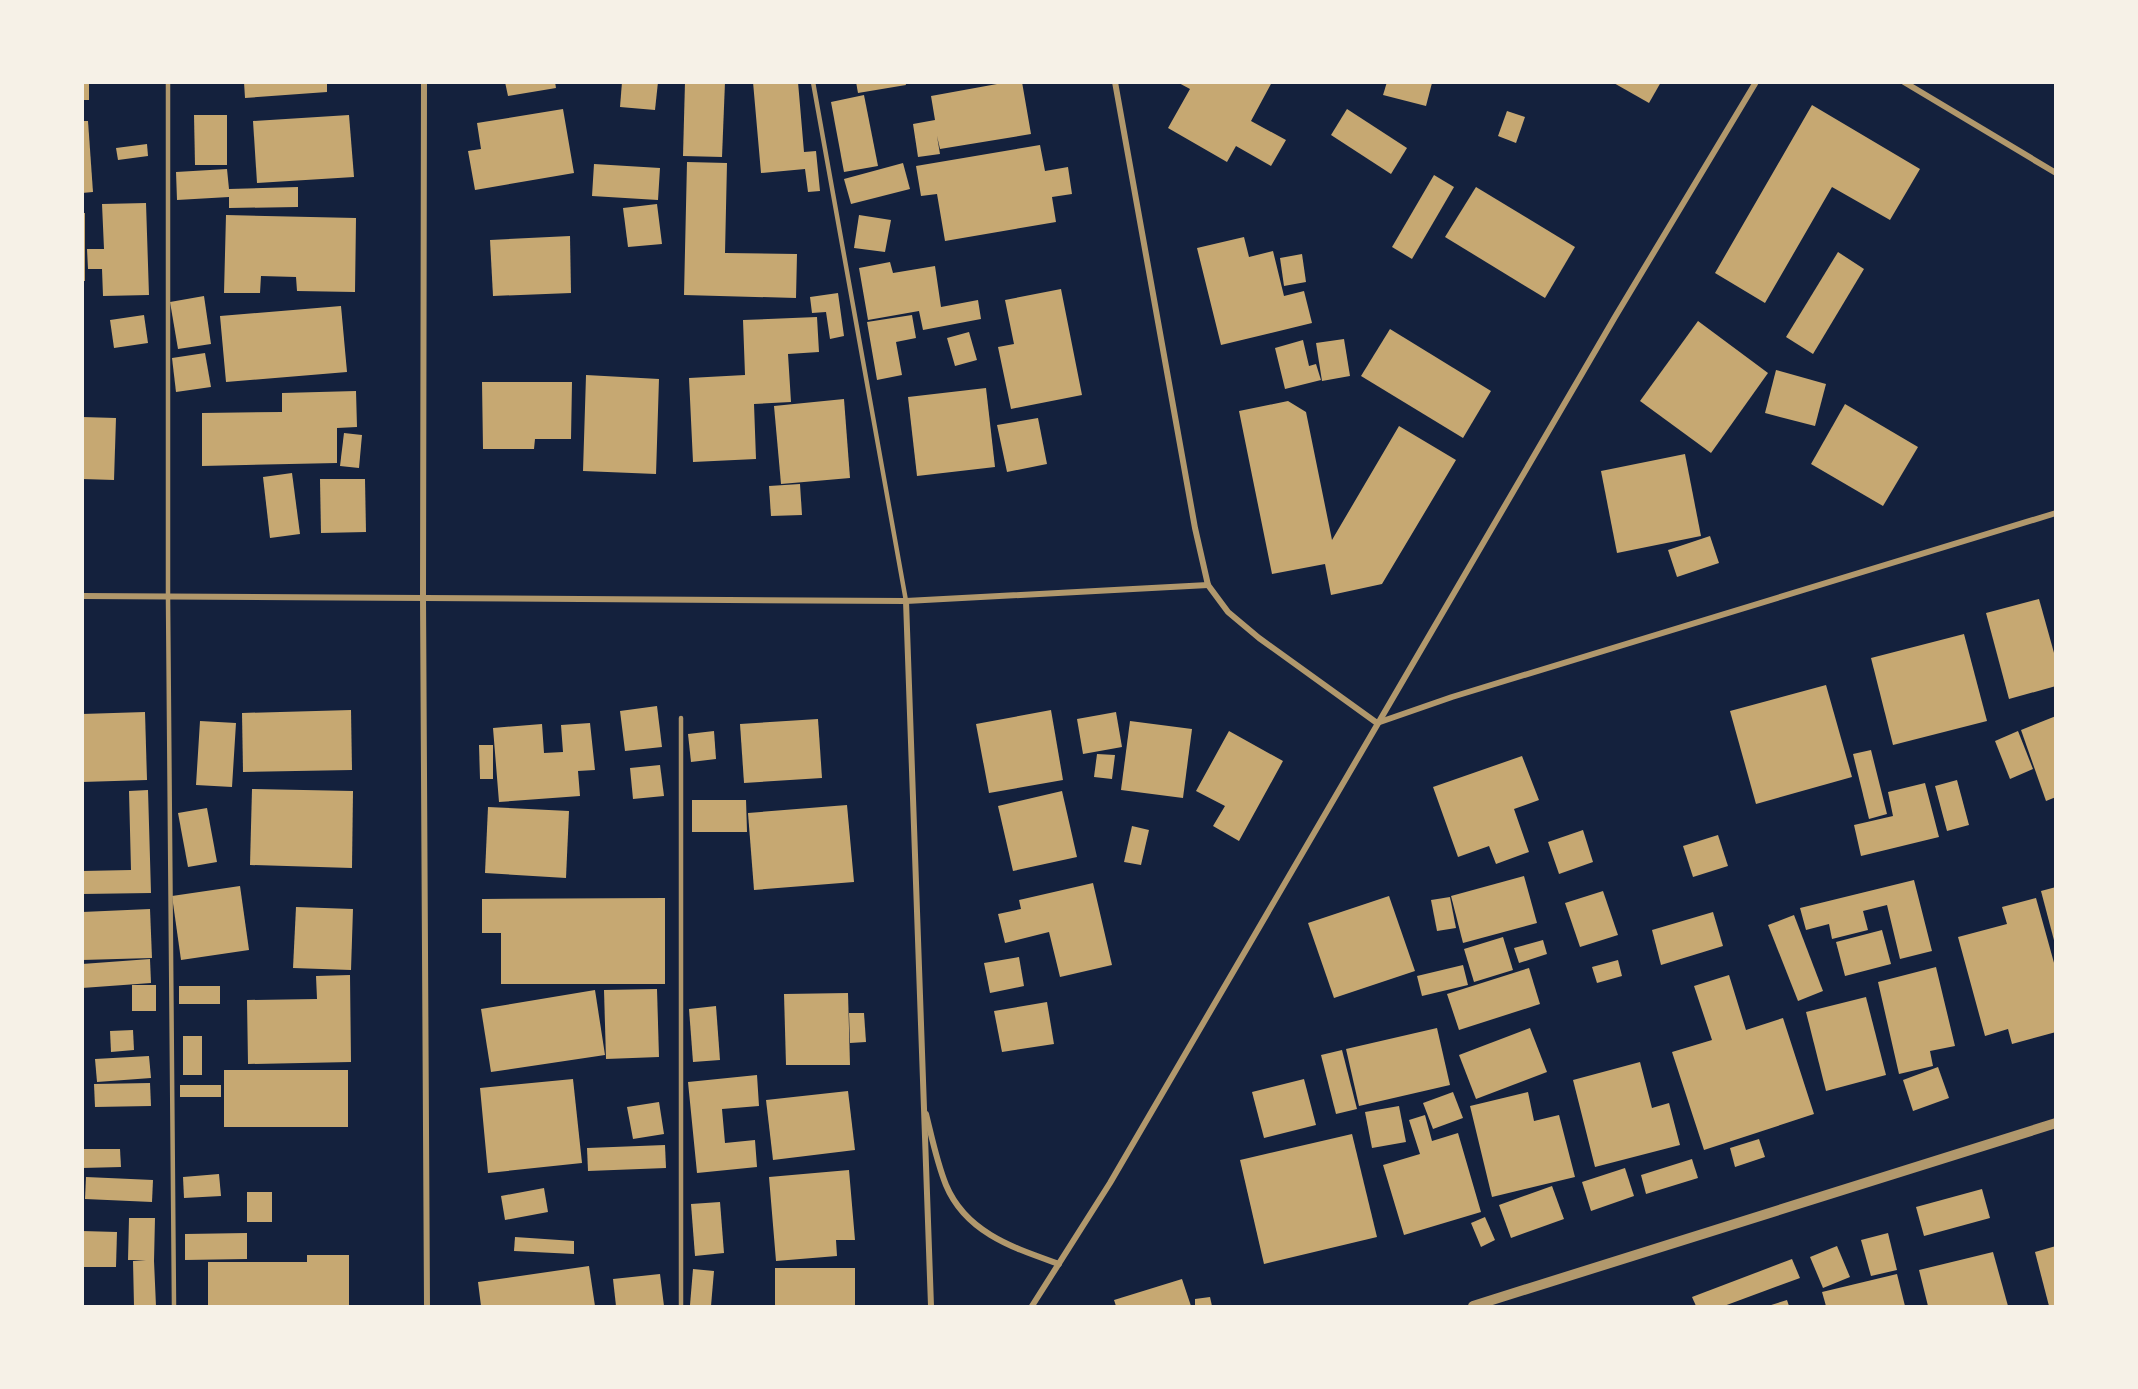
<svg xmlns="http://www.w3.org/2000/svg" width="2138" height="1389" viewBox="0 0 2138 1389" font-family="Lato,sans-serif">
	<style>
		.building { fill: #c6a872 }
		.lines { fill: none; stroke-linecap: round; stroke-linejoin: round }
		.service { stroke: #b1986c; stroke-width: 4.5 }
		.minor { stroke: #b1986c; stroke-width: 6 }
		.tertiary { stroke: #b1986c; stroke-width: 10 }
	</style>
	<rect width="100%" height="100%" fill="#14213d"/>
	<!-- building -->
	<g class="building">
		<rect x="82" y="82" width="7" height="18"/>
		<path d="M244,82H327V92L245,98Z"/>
		<path d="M505,82H555L556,88L508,96Z"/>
		<path d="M622,82H658L655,110L620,107Z"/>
		<path d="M685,82H725L722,157L683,156Z"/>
		<path d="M753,82H798L804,152L816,151L820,191L808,192L805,169L761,173Z"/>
		<path d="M856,82H905L906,85L858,93Z"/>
		<path d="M1008,82H1022L1031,134L940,149L937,136L940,154L918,157L913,124L935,120L931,96Z"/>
		<path d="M1177,82H1272L1251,121L1286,140L1271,166L1236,146L1227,162L1168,128L1190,89Z"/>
		<path d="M1387,82L1432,83L1426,106L1383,95Z"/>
		<path d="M1612,82H1661L1649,103Z"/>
		<path d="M864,95L878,166L844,172L831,102Z"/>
		<path d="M1812,105L1920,169L1890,220L1832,187L1765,303L1715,273Z"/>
		<path d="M563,109L574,173L475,190L468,151L481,149L477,123Z"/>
		<path d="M1347,109L1407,148L1391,174L1331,135Z"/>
		<path d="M1507,111L1525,117L1516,143L1498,136Z"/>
		<path d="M194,115H227V165H195Z"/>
		<path d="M349,115L354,177L257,183L253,121Z"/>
		<path d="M82,121H88L93,192L82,193Z"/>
		<path d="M147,144L148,156L118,160L116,148Z"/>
		<path d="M1040,145L1045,171L1068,167L1072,194L1052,197L1056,222L945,241L937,194L921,196L916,166Z"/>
		<path d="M687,162L727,163L725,253L797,254L796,298L684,295Z"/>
		<path d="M903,163L910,189L851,204L844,179Z"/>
		<path d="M594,164L660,168L658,200L592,196Z"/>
		<path d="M227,169L229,189L298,187V207L229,208V197L177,200L176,172Z"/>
		<path d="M1434,175L1454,187L1412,259L1392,247Z"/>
		<path d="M1476,187L1575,247L1545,298L1445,237Z"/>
		<path d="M146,203L149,295L103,296L102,269H88L87,249H104L102,204Z"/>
		<path d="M657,204L662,244L628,247L623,208Z"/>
		<rect x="82" y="213" width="3" height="68"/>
		<path d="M226,215L356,218L355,292L297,291L296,277L261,276L260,293H224Z"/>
		<path d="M859,215L891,220L885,252L854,248Z"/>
		<path d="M570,236L571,293L493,296L490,240Z"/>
		<path d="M1244,237L1249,257L1273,251L1284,296L1304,291L1312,323L1221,345L1197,248Z"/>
		<path d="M1838,252L1864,269L1813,354L1786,337Z"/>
		<path d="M1302,254L1306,282L1284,286L1280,258Z"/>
		<path d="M890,262L893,273L935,266L941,307L978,300L981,319L923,330L919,311L868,320L859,268Z"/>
		<path d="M1061,289L1082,395L1011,409L998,347L1014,344L1005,300Z"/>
		<path d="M838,293L844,336L830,339L826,312L812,313L810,297Z"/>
		<path d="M204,296L211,344L178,349L170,302Z"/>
		<path d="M341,306L347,372L226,382L220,316Z"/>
		<path d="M144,315L148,343L114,348L110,320Z"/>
		<path d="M912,315L916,338L896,342L902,375L877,380L867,322Z"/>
		<path d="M817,317L819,352L788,354L791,402L754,404L756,459L693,462L689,378L745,375L743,320Z"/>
		<path d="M1698,321L1768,373L1711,453L1640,401Z"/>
		<path d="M1390,329L1491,391L1463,438L1361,376Z"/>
		<path d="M969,332L977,360L955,366L947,338Z"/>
		<path d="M1344,339L1350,376L1322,381L1316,343Z"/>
		<path d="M1303,340L1309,366L1316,364L1321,380L1285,389L1275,348Z"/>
		<path d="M205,353L211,387L176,392L172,358Z"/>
		<path d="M1776,370L1826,384L1815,426L1765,413Z"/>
		<path d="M586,375L659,379L656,474L583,471Z"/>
		<path d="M482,382H572L571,439H535L534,449H483Z"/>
		<path d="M986,388L995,467L917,476L908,397Z"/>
		<path d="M356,391L357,427L337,428V463L202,466V413L282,412V393Z"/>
		<path d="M844,399L850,478L781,484L774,406Z"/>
		<path d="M1288,401L1306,412L1332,540L1399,426L1456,460L1382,584L1331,595L1325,564L1272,574L1239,411Z"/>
		<path d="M1845,404L1918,447L1883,506L1811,464Z"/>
		<path d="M82,417L116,418L114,480L82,479Z"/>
		<path d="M1038,418L1047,464L1007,472L997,425Z"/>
		<path d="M344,433L362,435L359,468L340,466Z"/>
		<path d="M1685,454L1701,536L1617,553L1601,471Z"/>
		<path d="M292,473L300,534L270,538L263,477Z"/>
		<path d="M320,479H365L366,532L321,533Z"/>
		<path d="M800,484L802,515L771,516L769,486Z"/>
		<path d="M1710,536L1719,563L1677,577L1668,550Z"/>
		<path d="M2039,599L2056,660V686L2009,699L1986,613Z"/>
		<path d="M1964,634L1987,721L1893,745L1871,658Z"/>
		<path d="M1826,685L1852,777L1756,804L1730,711Z"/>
		<path d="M657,706L662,747L625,751L620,711Z"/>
		<path d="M351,710L352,770L243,772L242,713Z"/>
		<path d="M1051,710L1063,780L989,793L976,724Z"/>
		<path d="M145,712L147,780L82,782V714Z"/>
		<path d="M1116,712L1122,747L1083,754L1077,719Z"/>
		<path d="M2056,716V797L2046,801L2021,730Z"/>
		<path d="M818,719L822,778L744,783L740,724Z"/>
		<path d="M200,721L236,723L232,787L196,785Z"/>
		<path d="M1130,721L1192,729L1183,798L1121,790Z"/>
		<path d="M590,723L595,770L578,771L580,796L499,802L493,728L542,724L544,753L563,752L561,725Z"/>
		<path d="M714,731L716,759L691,762L688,734Z"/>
		<path d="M1229,731L1283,761L1239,841L1213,826L1225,806L1196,791Z"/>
		<path d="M2018,731L2033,769L2010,779L1995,741Z"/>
		<path d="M479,745H493V779H480Z"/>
		<path d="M1871,750L1887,814L1869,819L1853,754Z"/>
		<path d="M1097,754L1115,755L1112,779L1094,777Z"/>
		<path d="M1522,756L1539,800L1514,809L1529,852L1496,864L1489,846L1458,857L1433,787Z"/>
		<path d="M660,765L664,796L633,799L630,768Z"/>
		<path d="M1957,780L1969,825L1947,831L1935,786Z"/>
		<path d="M1925,783L1939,837L1861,856L1854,825L1893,816L1888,792Z"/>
		<path d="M252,789L353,791L352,868L250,865Z"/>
		<path d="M148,790L151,893L82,894V871L131,870L129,791Z"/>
		<path d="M1062,791L1077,857L1013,871L998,806Z"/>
		<path d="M692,800H746L747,832H692Z"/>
		<path d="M847,805L854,882L754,890L748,813Z"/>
		<path d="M488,807L569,811L566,878L485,873Z"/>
		<path d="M207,808L217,862L188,867L178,813Z"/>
		<path d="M1132,826L1149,830L1141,865L1124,862Z"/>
		<path d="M1583,830L1593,862L1559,874L1548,842Z"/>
		<path d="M1718,835L1728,866L1693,877L1683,846Z"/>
		<path d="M1524,876L1537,923L1463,943L1451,896Z"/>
		<path d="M1914,880L1932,951L1900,959L1887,905L1863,911L1868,930L1832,939L1829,924L1806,930L1800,908Z"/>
		<path d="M1093,883L1112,965L1060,977L1049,932L1005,943L998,914L1021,909L1019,900Z"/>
		<path d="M240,886L249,950L181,960L172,896Z"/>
		<path d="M2056,887V943L2055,944L2041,891Z"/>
		<path d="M1603,891L1618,935L1580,947L1565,903Z"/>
		<path d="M1389,896L1415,971L1334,998L1308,923Z"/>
		<path d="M1450,897L1456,928L1437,931L1431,900Z"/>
		<path d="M665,898V984H501V933H482V899Z"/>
		<path d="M2036,898L2056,970V1032L2012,1044L2008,1029L1985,1036L1958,937L2007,924L2002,907Z"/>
		<path d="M296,907L353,909L351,970L293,968Z"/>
		<path d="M150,909L152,958L82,960V912Z"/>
		<path d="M1713,912L1723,946L1661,965L1652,930Z"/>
		<path d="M1794,915L1823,991L1798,1001L1768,925Z"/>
		<path d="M1882,930L1891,964L1845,976L1836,942Z"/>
		<path d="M1503,937L1513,970L1474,982L1464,949Z"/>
		<path d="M1543,940L1547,954L1519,963L1514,948Z"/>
		<path d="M1019,957L1024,986L990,993L984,963Z"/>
		<path d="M150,959L151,983L82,988V964Z"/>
		<path d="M1618,960L1622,976L1597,983L1592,967Z"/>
		<path d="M1463,965L1468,985L1422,996L1417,976Z"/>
		<path d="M1936,967L1955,1046L1930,1051L1933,1066L1899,1074L1878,982Z"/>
		<path d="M1529,968L1540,1004L1459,1030L1447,994Z"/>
		<path d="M350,975L351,1062L248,1064L247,1000L317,999L316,976Z"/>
		<path d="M1729,975L1746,1030L1783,1018L1814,1114L1704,1150L1672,1052L1712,1040L1694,986Z"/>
		<rect x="132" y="985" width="24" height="26"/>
		<rect x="179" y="986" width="41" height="18"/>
		<path d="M657,989L659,1057L606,1059L604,990Z"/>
		<path d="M595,990L605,1055L491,1072L481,1009Z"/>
		<path d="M848,993L850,1065H786L784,994Z"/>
		<path d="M1866,997L1886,1075L1826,1091L1806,1012Z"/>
		<path d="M1047,1002L1054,1044L1002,1052L994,1011Z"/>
		<path d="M716,1006L720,1060L693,1062L689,1009Z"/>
		<path d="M849,1013H864L866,1042L850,1043Z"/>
		<path d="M1437,1028L1450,1085L1359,1106L1346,1049Z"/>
		<path d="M1530,1028L1547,1072L1476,1099L1459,1055Z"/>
		<path d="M133,1030L134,1050L111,1052L110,1031Z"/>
		<rect x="183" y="1036" width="19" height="39"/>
		<path d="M1342,1050L1357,1109L1336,1114L1321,1055Z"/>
		<path d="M149,1056L151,1078L97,1082L95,1059Z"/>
		<path d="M1640,1062L1652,1108L1669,1103L1680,1145L1595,1167L1573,1080Z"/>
		<path d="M1938,1067L1949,1098L1913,1111L1903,1080Z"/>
		<rect x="224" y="1070" width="124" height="57"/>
		<path d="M757,1075L759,1106L722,1109L725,1143L755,1140L757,1167L697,1173L688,1082Z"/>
		<path d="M573,1079L582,1163L488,1173L480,1088Z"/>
		<path d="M1304,1079L1316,1125L1264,1138L1252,1092Z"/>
		<path d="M150,1083L151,1106L95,1107L94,1084Z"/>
		<rect x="180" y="1085" width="41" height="12"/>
		<path d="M848,1091L855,1150L773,1160L766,1100Z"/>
		<path d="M1453,1092L1463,1118L1433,1129L1423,1103Z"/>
		<path d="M1528,1092L1534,1121L1559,1115L1575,1177L1492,1197L1470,1106Z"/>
		<path d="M659,1102L664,1134L633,1139L627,1107Z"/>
		<path d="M1399,1106L1406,1142L1372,1148L1365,1112Z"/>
		<path d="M1425,1115L1432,1141L1458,1133L1481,1212L1404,1235L1383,1165L1420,1154L1409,1120Z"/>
		<path d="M1352,1134L1377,1237L1264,1264L1240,1160Z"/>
		<path d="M1759,1139L1765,1157L1735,1167L1730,1148Z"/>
		<path d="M665,1145L666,1168L588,1171L587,1148Z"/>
		<path d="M82,1149H120L121,1167L82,1168Z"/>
		<path d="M1692,1159L1698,1178L1646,1194L1641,1175Z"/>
		<path d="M1625,1168L1634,1196L1591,1211L1582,1182Z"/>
		<path d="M849,1170L855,1240H836L837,1256L776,1261L769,1177Z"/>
		<path d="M219,1174L221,1196L184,1198L183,1177Z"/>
		<path d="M86,1177L153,1180L152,1202L85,1199Z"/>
		<path d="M1552,1186L1564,1219L1511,1238L1499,1205Z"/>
		<path d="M544,1188L548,1212L505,1220L501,1196Z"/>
		<path d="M1982,1189L1990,1218L1924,1236L1916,1207Z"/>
		<rect x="247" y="1192" width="25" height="30"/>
		<path d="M720,1202L724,1253L695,1256L691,1204Z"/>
		<path d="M1485,1217L1495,1240L1481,1247L1471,1223Z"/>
		<path d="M129,1218H155L154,1261L156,1306H134L133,1261L146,1260H128Z"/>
		<path d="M82,1231L117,1232L116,1267H82Z"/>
		<path d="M247,1233V1259L185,1260V1234Z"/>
		<path d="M1888,1233L1897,1270L1871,1276L1861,1240Z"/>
		<path d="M515,1237L574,1241V1254L514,1251Z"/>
		<path d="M1837,1246L1850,1277L1823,1288L1810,1257Z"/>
		<path d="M2056,1246V1306H2049L2035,1252Z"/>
		<path d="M1993,1252L2008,1306H1928L1919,1270Z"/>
		<path d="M307,1255H349V1306H208V1262H307Z"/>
		<path d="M1792,1259L1800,1278L1724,1306H1696L1692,1297Z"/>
		<path d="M589,1266L595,1306H481L478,1282Z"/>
		<rect x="775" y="1268" width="80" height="38"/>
		<path d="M693,1269L714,1271L711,1306L690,1305Z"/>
		<path d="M660,1274L664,1306H616L613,1279Z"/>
		<path d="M1897,1274L1905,1306H1826L1822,1292Z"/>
		<path d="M1182,1279L1191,1306H1116L1114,1300Z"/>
		<path d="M1210,1297L1212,1306H1195V1299Z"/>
		<path d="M1787,1300L1789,1306H1768Z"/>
	</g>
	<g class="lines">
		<!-- service -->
		<g class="service">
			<path d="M168,82V598L174,1306"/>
			<path d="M813,82L906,601"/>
			<path d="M681,718V1306"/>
		</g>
		<!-- minor -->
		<g class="minor">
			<path d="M424,82L423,597L427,1306"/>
			<path d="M1115,82L1195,528L1208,585L1228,612L1259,638L1377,723L1452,697L2056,513"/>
			<path d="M1904,82L2056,173"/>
			<path d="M82,596L906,601L1208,585"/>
			<path d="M906,601L931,1306"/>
			<path d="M926,1114C932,1138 937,1163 946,1185C966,1233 1014,1248 1059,1264"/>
			<path d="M1032,1306L1110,1183L1615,317L1756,82"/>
		</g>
		<!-- tertiary -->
		<path class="tertiary" d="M1473,1306L2056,1123"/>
	</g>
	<!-- border -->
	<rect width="2138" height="1389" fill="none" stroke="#f6f1e7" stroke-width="168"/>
</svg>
